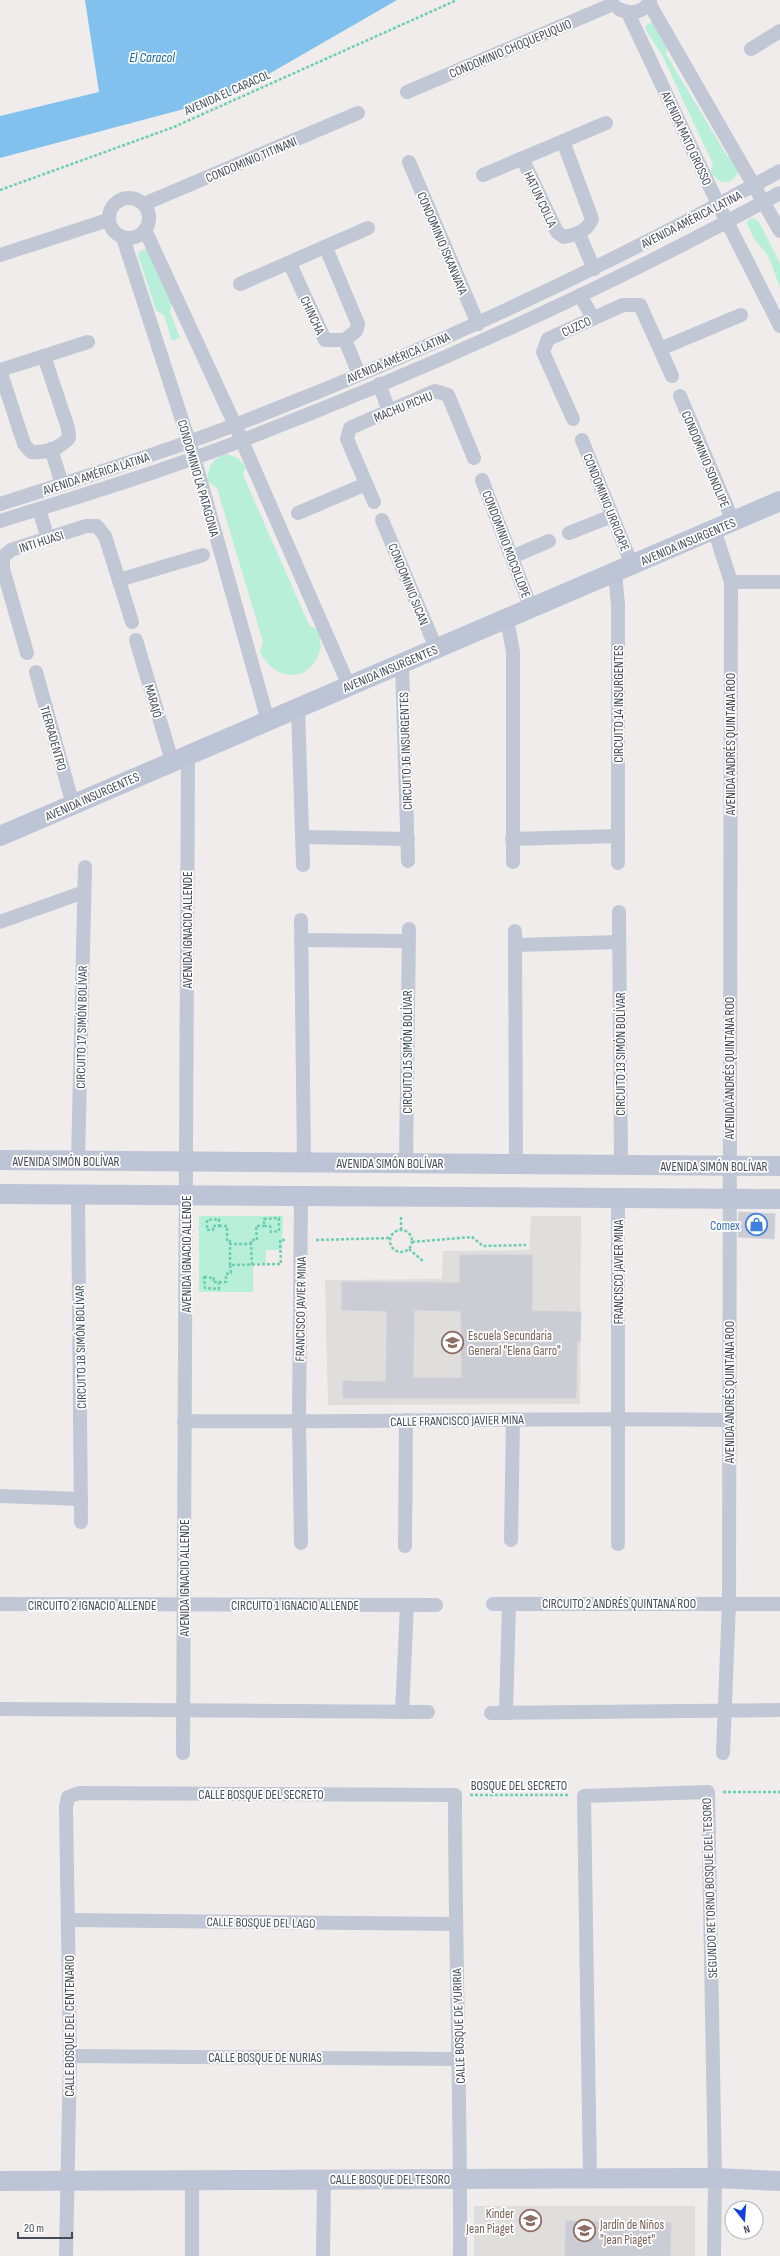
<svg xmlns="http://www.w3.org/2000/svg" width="780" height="2256" viewBox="0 0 780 2256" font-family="'Sofia Sans Condensed',sans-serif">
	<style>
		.education { fill: #e0dddd }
		.green { fill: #b7efd8 }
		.water { fill: #82c1ee }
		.building { fill: #cbccd4; stroke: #cfd0d8; fill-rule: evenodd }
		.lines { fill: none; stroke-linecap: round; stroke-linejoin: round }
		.path { stroke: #6eceb3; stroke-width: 2.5; stroke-dasharray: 3 2; stroke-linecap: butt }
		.street { stroke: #c1c7d4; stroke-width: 14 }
		.secondary { stroke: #bdc4d6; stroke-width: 20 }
		.labels { text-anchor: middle; stroke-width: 3.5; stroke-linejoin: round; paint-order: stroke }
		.street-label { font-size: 13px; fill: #444b59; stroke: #fff }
		.shop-label { font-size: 13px; fill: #366cbe; stroke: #fff; text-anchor: end }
		.education-label { font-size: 13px; fill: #785e54; stroke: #fff; text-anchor: start }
		.water-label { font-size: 14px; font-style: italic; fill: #0865a8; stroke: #fff }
	</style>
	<rect width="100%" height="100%" fill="#efeceb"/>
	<!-- education -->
	<g class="education">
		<path d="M531,1216H581L580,1404L328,1405L325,1280L442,1279L443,1251L529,1250Z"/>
		<rect x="474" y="2206" width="221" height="50"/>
	</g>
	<!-- green -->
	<g class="green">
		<path d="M652,22L655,24L667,49L666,54L727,156L735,159L739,170C731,186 721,186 711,172L713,164L662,55L646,30L645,26Z"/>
		<path d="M751,218L756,219L759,222L780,263V287C775,276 771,258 763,249C754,240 751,234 747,222Z"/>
		<path d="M146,249L150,252L172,303L170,312L180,338L172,341L164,315L156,310L138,255L140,251Z"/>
		<path d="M227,454L238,458L246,467L243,475L309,625L319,631C320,638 322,648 319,653C307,685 274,680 260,652L263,642L217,488L207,481C209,466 211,459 227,454Z"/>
		<path d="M199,1216H283L282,1250H266V1263H253V1292H199Z"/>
	</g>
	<!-- water -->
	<path class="water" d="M85,0H397L229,97L0,158V116L99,92Z"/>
	<!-- building -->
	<g class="building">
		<path d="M739,1212L775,1214L774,1239L738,1237Z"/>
		<path d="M460,1255H532V1311L581,1312L580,1342H577L576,1398H343V1381L386,1382L387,1311L342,1310V1282L460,1283ZM414,1310L461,1311L462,1378H413Z"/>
		<path d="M566,2221L671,2223L670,2256H565Z"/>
	</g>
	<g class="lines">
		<!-- path -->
		<g class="path">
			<path d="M0,190L174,127L457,0"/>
			<path d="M279,1218V1231L271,1232L270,1226H264V1219Z"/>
			<path d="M219,1219V1226H213V1230H207V1220Z"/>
			<path d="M219,1226H227V1240H230V1244"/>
			<circle cx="401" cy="1241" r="11"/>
			<path d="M401,1230V1215"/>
			<path d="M316,1240L390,1238"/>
			<path d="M412,1242L472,1237L483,1246L526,1245"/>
			<path d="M251,1244V1240H257L256,1226H264"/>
			<path d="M409,1249L424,1262"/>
			<path d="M252,1265L251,1244H230V1265L281,1264L280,1240H285"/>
			<path d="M204,1277L214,1278L213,1282H219V1289L205,1288Z"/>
			<path d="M219,1282H226V1274L231,1273L230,1265"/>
			<path d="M723,1792H780"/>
			<path d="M470,1795H569"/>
		</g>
		<!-- street -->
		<g class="street">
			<path d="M649,3L780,231"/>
			<path d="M619,9C630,15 645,13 650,0"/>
			<path d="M628,13L719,206L780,326"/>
			<path d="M751,49L780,31"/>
			<path d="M407,92L613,4"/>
			<path d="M522,158L557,232L564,237C576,234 587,232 592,219L563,141"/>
			<path d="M409,162L478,324"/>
			<path d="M483,175L606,123"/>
			<circle cx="129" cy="218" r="20"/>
			<path d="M144,204L358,113"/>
			<path d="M145,230L235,425L349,686"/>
			<path d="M579,234L594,269"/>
			<path d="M123,238L194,457L268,721"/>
			<path d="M0,255L108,220"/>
			<path d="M290,264L325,340H345L356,331L358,324L326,248"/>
			<path d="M240,284L368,228"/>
			<path d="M580,295L593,318"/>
			<path d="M345,340L359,374"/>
			<path d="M660,349L741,315"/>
			<path d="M0,370L24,444L31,452C46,453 59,449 69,438L68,428L44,356"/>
			<path d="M0,370L88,342"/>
			<path d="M379,384L389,411"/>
			<path d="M680,396L733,521"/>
			<path d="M573,419L543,352L548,339L623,305H640L672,376"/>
			<path d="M582,440L632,565"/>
			<path d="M51,449L62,484"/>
			<path d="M482,480L531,608"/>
			<path d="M374,502L347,439L350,428L435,391L448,395L474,458"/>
			<path d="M0,504C79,479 158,454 235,425C422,353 604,268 780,171"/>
			<path d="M39,509L48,539"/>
			<path d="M298,513L366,484"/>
			<path d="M382,520L436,648"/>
			<path d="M0,521C81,496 163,471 243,440C425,370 609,287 780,193"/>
			<path d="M714,529L731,582L729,1603L723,1753"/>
			<path d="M569,533L612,516"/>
			<path d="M512,557L549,541"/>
			<path d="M615,572L618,605V863"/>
			<path d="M119,580L203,555"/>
			<path d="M731,582H780"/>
			<path d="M507,619L513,652V862"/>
			<path d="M136,640L172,761"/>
			<path d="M27,653L3,569V557L11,550L86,526H97L105,536L132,622"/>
			<path d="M402,664L408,861"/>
			<path d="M36,672L73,805"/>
			<path d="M298,708L303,865"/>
			<path d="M303,837L408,839"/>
			<path d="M512,839L618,836"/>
			<path d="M619,912L621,1165"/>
			<path d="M301,920L304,1162"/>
			<path d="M0,922L84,892"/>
			<path d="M515,931L516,1164"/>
			<path d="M301,940L408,941"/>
			<path d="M516,945L619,942"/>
			<path d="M78,1161L85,867"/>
			<path d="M406,1164L409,929"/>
			<path d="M78,1194L81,1522"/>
			<path d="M618,1197V1544"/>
			<path d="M184,1421C366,1423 547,1417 729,1420"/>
			<path d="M0,1496L81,1499"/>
			<path d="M511,1540L513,1419"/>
			<path d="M301,1543L299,1422L301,1195"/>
			<path d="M405,1546L406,1420"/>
			<path d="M0,1604L436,1605"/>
			<path d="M493,1604H780"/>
			<path d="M0,1709L428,1712"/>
			<path d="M402,1712L407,1605"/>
			<path d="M491,1713L780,1710"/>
			<path d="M506,1713L509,1604"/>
			<path d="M183,1753L188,755"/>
			<path d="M68,1920L455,1924"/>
			<path d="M70,2056L459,2059"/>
			<path d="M590,2179L584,1796L708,1792L715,2178L714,2256"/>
			<path d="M192,2180V2256"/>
			<path d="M66,2256L70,2056L66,1807L68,1797L79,1793L455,1795C455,1949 461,2102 460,2256"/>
			<path d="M323,2256L324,2179"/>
		</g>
		<!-- secondary -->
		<g class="secondary">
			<path d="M0,836L780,501"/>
			<path d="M0,1160L780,1166"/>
			<path d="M0,1194L780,1199"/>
			<path d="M0,2181L715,2178L780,2181"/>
		</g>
	</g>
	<!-- icons -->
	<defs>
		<symbol id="shop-ring" viewBox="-11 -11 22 22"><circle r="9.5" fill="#fff" stroke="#3f7fe0" stroke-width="1.5"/><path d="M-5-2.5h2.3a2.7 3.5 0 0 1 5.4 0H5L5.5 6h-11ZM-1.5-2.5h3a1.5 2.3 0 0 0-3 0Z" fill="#3f7fe0"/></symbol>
		<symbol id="university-ring" viewBox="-11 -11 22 22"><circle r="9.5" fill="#fff" stroke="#8d6e63" stroke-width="1.5"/><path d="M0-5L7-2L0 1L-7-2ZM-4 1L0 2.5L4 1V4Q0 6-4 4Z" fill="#8d6e63"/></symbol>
		<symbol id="school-ring" viewBox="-11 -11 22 22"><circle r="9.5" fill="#fff" stroke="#8d6e63" stroke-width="1.5"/><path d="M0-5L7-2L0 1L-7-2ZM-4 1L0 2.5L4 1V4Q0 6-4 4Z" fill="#8d6e63"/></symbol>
	</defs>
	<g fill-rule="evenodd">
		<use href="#shop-ring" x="744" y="1212" width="25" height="25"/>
		<use href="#university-ring" x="440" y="1330" width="25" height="25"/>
		<use href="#school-ring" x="518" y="2208" width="25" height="25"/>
		<use href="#school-ring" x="572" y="2218" width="25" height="25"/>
	</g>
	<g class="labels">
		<!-- street labels -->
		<g class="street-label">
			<text transform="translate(510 48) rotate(-23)" y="5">CONDOMINIO CHOQUEPUQUIO</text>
			<text transform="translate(227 92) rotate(-24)" y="5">AVENIDA EL CARACOL</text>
			<text transform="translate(687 138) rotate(65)" y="5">AVENIDA MATO GROSSO</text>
			<text transform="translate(251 159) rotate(-23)" y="5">CONDOMINIO TITINANI</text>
			<text transform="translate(541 199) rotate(65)" y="5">HATUN COLLA</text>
			<text transform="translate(691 219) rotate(-27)" y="5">AVENIDA AMÉRICA LATINA</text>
			<text transform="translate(443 243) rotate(67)" y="5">CONDOMINIO ISKANWAYA</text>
			<text transform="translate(313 315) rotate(65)" y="5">CHINCHA</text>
			<text transform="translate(576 326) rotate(-25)" y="5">CUZCO</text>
			<text transform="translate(398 357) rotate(-23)" y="5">AVENIDA AMÉRICA LATINA</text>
			<text transform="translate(403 406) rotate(-22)" y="5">MACHU PICHU</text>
			<text transform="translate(706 459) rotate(67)" y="5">CONDOMINIO SONOLIPE</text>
			<text transform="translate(96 473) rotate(-18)" y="5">AVENIDA AMÉRICA LATINA</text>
			<text transform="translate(199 478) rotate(74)" y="5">CONDOMINIO LA PATAGONIA</text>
			<text transform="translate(607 502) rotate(68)" y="5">CONDOMINIO URRICAPE</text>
			<text transform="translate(41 541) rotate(-18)" y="5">INTI HUASI</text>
			<text transform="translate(688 541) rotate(-23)" y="5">AVENIDA INSURGENTES</text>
			<text transform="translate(507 544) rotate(69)" y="5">CONDOMINIO MOCOLLOPE</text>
			<text transform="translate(409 584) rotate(68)" y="5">CONDOMINIO SICAN</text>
			<text transform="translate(390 668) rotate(-23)" y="5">AVENIDA INSURGENTES</text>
			<text transform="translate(154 701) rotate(74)" y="5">MARAJÓ</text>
			<text transform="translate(618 704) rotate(-90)" y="5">CIRCUITO 14 INSURGENTES</text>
			<text transform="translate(54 738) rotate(74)" y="5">TIERRADENTRO</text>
			<text transform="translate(730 744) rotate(-90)" y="5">AVENIDA ANDRÉS QUINTANA ROO</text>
			<text transform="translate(405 751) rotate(-92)" y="5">CIRCUITO 16 INSURGENTES</text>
			<text transform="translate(92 796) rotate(-24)" y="5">AVENIDA INSURGENTES</text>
			<text transform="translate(187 930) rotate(-90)" y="5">AVENIDA IGNACIO ALLENDE</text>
			<text transform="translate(81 1027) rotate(-89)" y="5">CIRCUITO 17 SIMÓN BOLÍVAR</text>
			<text transform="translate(407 1052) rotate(-90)" y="5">CIRCUITO 15 SIMÓN BOLÍVAR</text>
			<text transform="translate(620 1054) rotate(-90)" y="5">CIRCUITO 13 SIMÓN BOLÍVAR</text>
			<text transform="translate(729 1068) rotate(-90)" y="5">AVENIDA ANDRÉS QUINTANA ROO</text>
			<text x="66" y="1166">AVENIDA SIMÓN BOLÍVAR</text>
			<text x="390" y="1168">AVENIDA SIMÓN BOLÍVAR</text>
			<text x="714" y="1171">AVENIDA SIMÓN BOLÍVAR</text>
			<text transform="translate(186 1254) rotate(-90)" y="5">AVENIDA IGNACIO ALLENDE</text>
			<text transform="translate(618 1272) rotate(-90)" y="5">FRANCISCO JAVIER MINA</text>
			<text transform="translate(300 1309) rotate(-89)" y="5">FRANCISCO JAVIER MINA</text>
			<text transform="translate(80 1347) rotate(-91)" y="5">CIRCUITO 18 SIMÓN BOLÍVAR</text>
			<text transform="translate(729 1392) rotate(-90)" y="5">AVENIDA ANDRÉS QUINTANA ROO</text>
			<text transform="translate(457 1420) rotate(-1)" y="5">CALLE FRANCISCO JAVIER MINA</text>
			<text transform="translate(184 1578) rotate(-90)" y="5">AVENIDA IGNACIO ALLENDE</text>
			<text x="619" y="1608">CIRCUITO 2 ANDRÉS QUINTANA ROO</text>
			<text x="92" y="1610">CIRCUITO 2 IGNACIO ALLENDE</text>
			<text x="295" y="1610">CIRCUITO 1 IGNACIO ALLENDE</text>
			<text x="519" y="1790">BOSQUE DEL SECRETO</text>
			<text x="261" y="1799">CALLE BOSQUE DEL SECRETO</text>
			<text transform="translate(709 1888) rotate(-92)" y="5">SEGUNDO RETORNO BOSQUE DEL TESORO</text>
			<text transform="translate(261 1922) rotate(1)" y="5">CALLE BOSQUE DEL LAGO</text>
			<text transform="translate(69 2026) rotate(-90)" y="5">CALLE BOSQUE DEL CENTENARIO</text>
			<text transform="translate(458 2026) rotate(-92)" y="5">CALLE BOSQUE DE YURIRIA</text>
			<text x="265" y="2062">CALLE BOSQUE DE NURIAS</text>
			<text x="390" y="2184">CALLE BOSQUE DEL TESORO</text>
		</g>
		<!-- shop labels -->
		<g class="shop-label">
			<text x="740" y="1230">Comex</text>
		</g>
		<!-- education labels -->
		<g class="education-label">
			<text x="468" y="1340">Escuela Secundaria<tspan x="468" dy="15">General "Elena Garro"</tspan></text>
			<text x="514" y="2218" text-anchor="end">Kinder<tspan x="514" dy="15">Jean Piaget</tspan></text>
			<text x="600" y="2229">Jardín de Niños<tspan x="600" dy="15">"Jean Piaget"</tspan></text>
		</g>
		<!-- water labels -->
		<g class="water-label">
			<text x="152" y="62">El Caracol</text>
		</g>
	</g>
	<!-- north arrow -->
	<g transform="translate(744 2220) rotate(163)"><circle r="19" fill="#ffffff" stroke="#b4b7bd"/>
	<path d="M0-3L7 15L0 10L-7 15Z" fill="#1342e1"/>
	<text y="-6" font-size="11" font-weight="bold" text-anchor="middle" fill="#444b59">N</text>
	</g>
	<!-- scale -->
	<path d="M18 2232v6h54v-6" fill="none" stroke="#444b59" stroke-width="2"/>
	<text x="24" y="2232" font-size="12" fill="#444b59" stroke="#ffffff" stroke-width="3" paint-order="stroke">20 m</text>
</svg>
